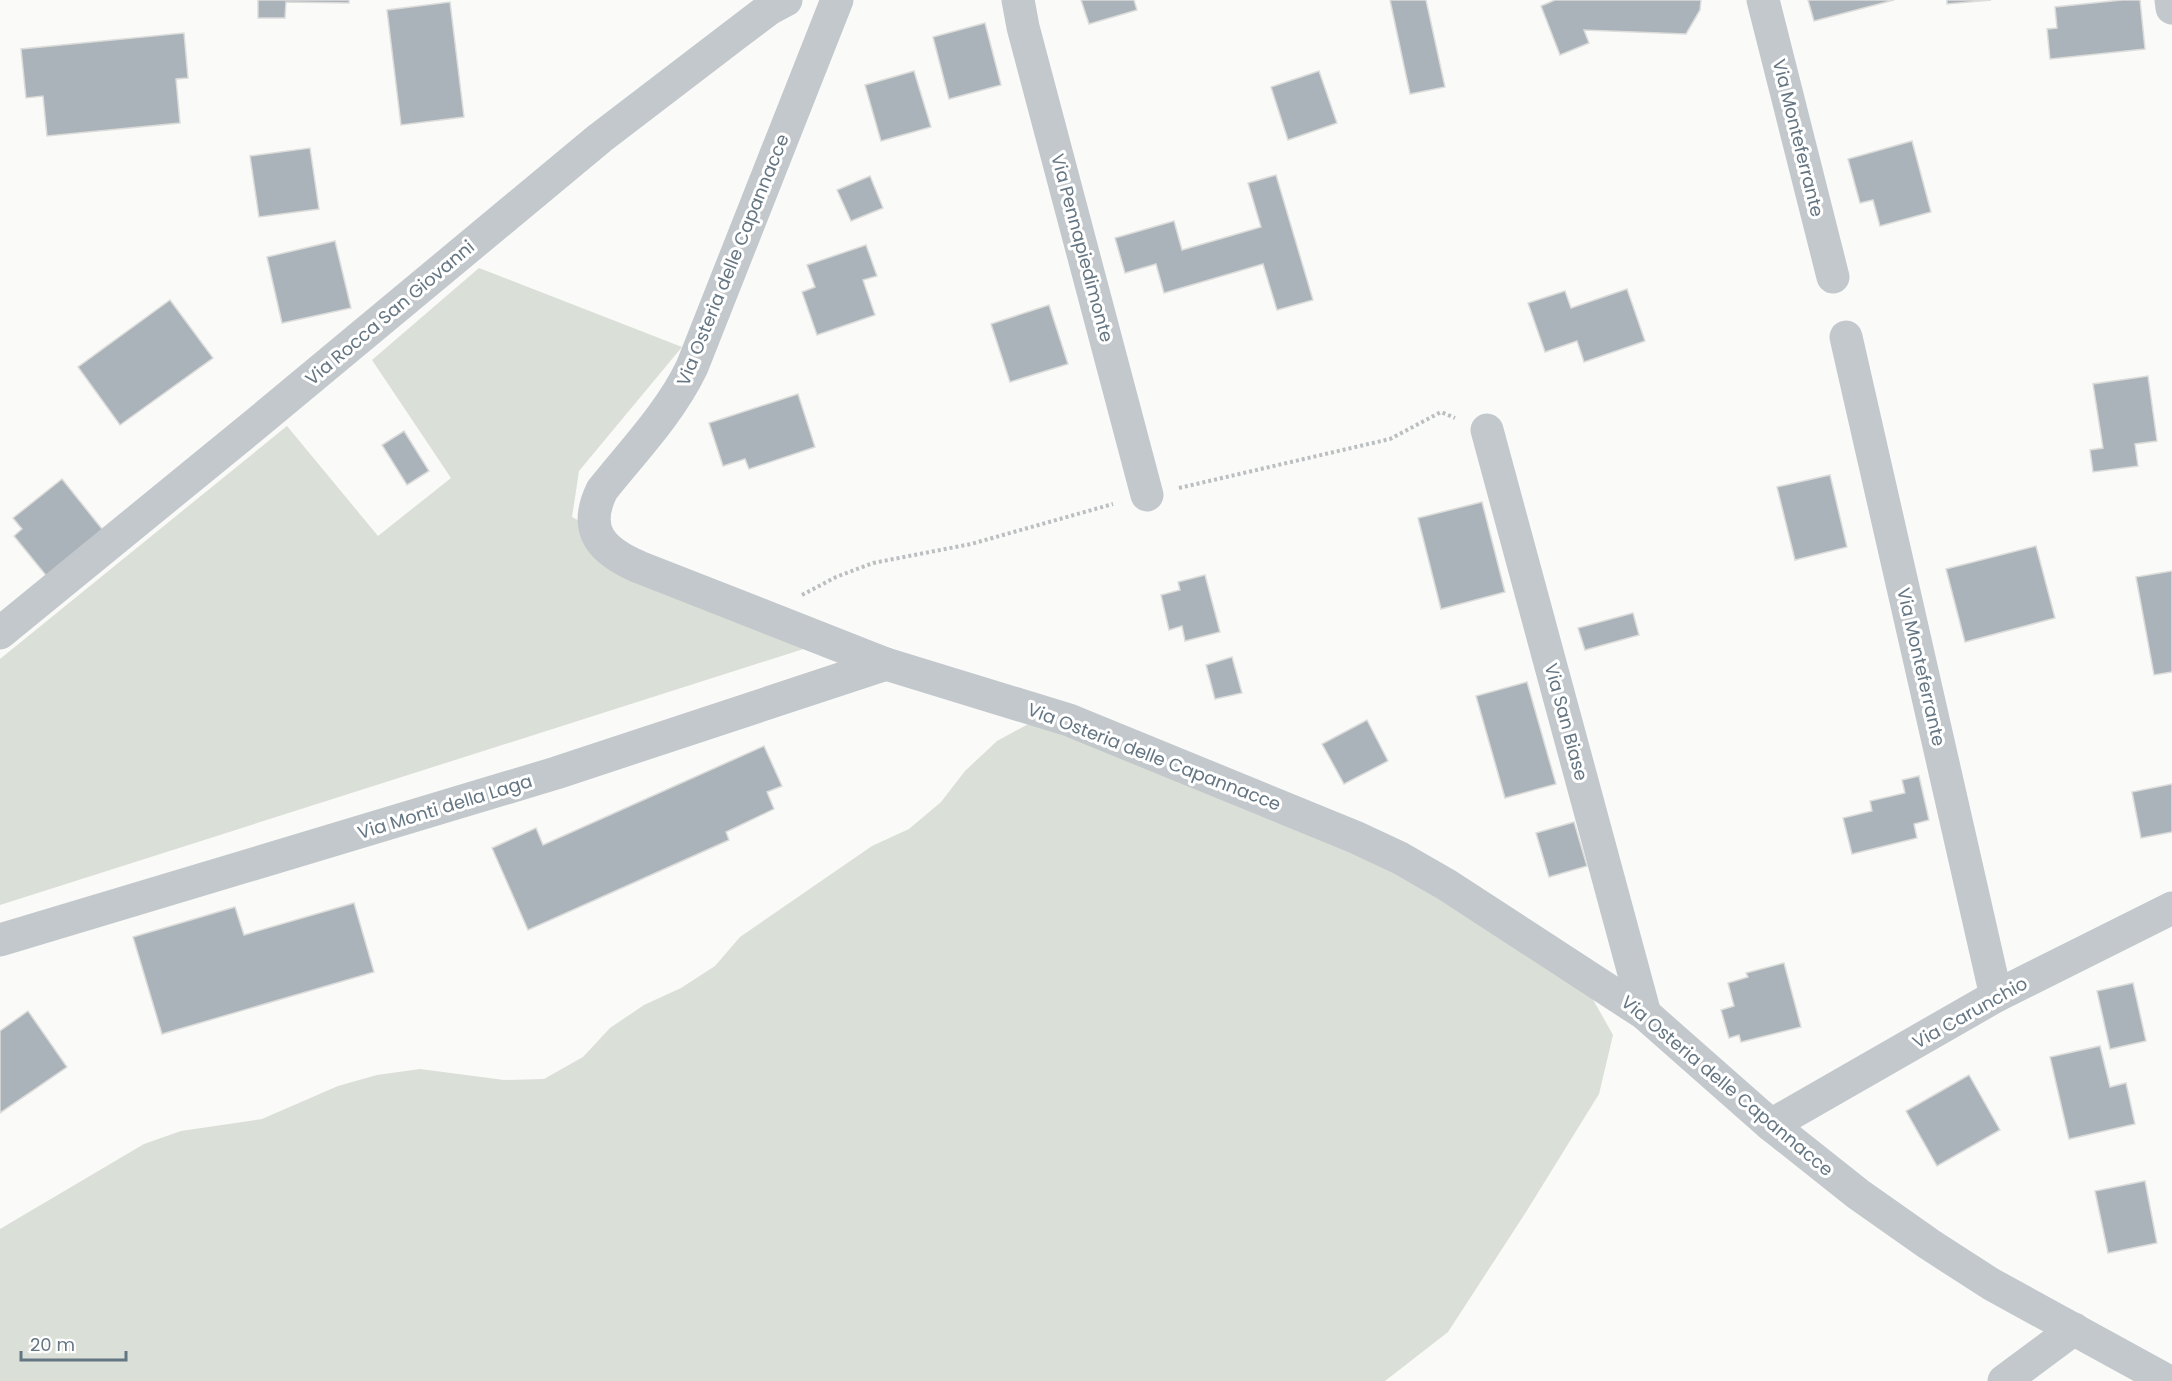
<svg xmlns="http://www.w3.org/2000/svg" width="2172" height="1381" viewBox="0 0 2172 1381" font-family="Poppins,sans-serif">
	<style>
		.green { fill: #dadfd7 }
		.building { fill: #aab3b9; stroke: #dcdcda; stroke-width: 1.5 }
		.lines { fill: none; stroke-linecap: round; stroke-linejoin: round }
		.path { stroke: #bbbfc2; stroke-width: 4; stroke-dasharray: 3 3; stroke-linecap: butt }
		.minor { stroke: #c3c8cc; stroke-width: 33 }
		.labels { text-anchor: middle; stroke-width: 6; stroke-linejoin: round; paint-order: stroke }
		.street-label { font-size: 18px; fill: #657683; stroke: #fff }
	</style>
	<rect width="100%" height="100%" fill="#fafaf8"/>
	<!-- green -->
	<g class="green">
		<path d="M479,268L682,347L579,471L572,517L816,645L0,905V659L287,426L378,536L451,478L372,360Z"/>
		<path d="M1032,722L1404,869L1586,987L1613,1035L1599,1094L1526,1212L1448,1332L1385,1381H0V1229L144,1144L181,1131L262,1119L338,1086L377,1075L420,1069L504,1080L544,1079L583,1057L610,1028L644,1005L681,988L715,966L740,937L872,846L909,829L941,802L965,771L997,741Z"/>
	</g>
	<!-- building -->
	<g class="building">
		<path d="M258,0H349V3L286,2L285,18H258Z"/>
		<path d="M1081,0H1134L1137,10L1089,24Z"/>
		<path d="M1390,0H1426L1445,87L1410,94Z"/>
		<path d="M1555,0H1701L1700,10L1686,34L1584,30L1589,43L1560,55L1541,6Z"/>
		<path d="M1808,0H1894L1814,21Z"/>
		<path d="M1947,0H1991L1947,4Z"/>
		<path d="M2122,0H2140L2145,49L2050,59L2047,29L2057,28L2055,7Z"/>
		<path d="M450,2L464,117L401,125L387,10Z"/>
		<path d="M985,23L1001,85L949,99L933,37Z"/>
		<path d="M184,33L188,78L176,79L180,123L47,136L43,96L26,98L21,49Z"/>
		<path d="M914,71L931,127L881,141L865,85Z"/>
		<path d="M1319,71L1337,123L1288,140L1271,87Z"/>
		<path d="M1912,141L1931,212L1880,226L1873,200L1860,203L1848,159Z"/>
		<path d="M310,148L319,209L259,217L250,156Z"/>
		<path d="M1276,175L1313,300L1277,310L1263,264L1164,293L1156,264L1125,273L1115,238L1174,221L1182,250L1261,227L1248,183Z"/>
		<path d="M870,176L883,208L851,221L837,190Z"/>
		<path d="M335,241L351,308L282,323L267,257Z"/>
		<path d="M866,245L877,276L863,280L875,315L817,335L802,292L815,287L807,265Z"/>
		<path d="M1627,289L1645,341L1584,362L1577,341L1545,352L1528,303L1565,291L1571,308Z"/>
		<path d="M170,300L213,358L120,425L78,367Z"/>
		<path d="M1049,305L1068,364L1010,382L991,324Z"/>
		<path d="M2148,376L2157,441L2135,444L2138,466L2093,472L2090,450L2103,448L2093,384Z"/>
		<path d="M798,394L815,447L749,469L745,459L723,466L709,423Z"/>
		<path d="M404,431L429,471L407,485L382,445Z"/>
		<path d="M1830,475L1847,547L1795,560L1777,487Z"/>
		<path d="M62,479L106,534L49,579L14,536L22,529L13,518Z"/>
		<path d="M1482,502L1505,592L1441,609L1418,518Z"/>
		<path d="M2036,546L2055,618L1965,642L1946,569Z"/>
		<path d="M2172,571V672L2154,675L2136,577Z"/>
		<path d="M1205,575L1220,632L1185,641L1182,626L1169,630L1161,595L1180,590L1178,582Z"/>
		<path d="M1633,613L1639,635L1585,650L1578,628Z"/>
		<path d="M1232,657L1242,693L1215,699L1206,665Z"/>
		<path d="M1527,682L1556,784L1505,798L1476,696Z"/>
		<path d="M1367,720L1388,761L1344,784L1322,744Z"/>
		<path d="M764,746L782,786L767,792L774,809L726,832L729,840L528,930L492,848L536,828L543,845Z"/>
		<path d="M1919,776L1929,820L1914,824L1917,838L1852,854L1843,818L1872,811L1870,801L1905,793L1902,780Z"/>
		<path d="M2172,784V832L2141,838L2132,792Z"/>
		<path d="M1574,822L1587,866L1549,877L1536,833Z"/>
		<path d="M354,903L374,972L162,1034L133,937L235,907L244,935Z"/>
		<path d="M1784,963L1801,1027L1741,1042L1739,1035L1729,1038L1721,1010L1734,1006L1728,983L1748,977L1746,973Z"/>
		<path d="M2133,983L2146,1041L2110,1049L2097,991Z"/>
		<path d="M28,1011L67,1067L0,1113V1031Z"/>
		<path d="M2100,1046L2110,1087L2126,1083L2135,1124L2069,1139L2050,1057Z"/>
		<path d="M1969,1075L2000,1130L1937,1166L1906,1111Z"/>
		<path d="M2145,1181L2157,1243L2108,1253L2095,1191Z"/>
	</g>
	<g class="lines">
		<!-- path -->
		<g class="path">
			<path d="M1179,488L1390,439L1441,412L1455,418"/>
			<path d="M802,595L836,577L873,563L971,544L1113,504"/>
		</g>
		<!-- minor -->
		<g class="minor">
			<path d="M837,0L692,367C670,413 633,451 602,490C582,531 602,551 639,567L886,664L1069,720L1355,837L1400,858L1447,885L1645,1014L1771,1125L1858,1194L1929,1244L1991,1284L2168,1381"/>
			<path d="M1018,0L1023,27L1147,495"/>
			<path d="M1763,0L1833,277"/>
			<path d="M2171,0L2172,8"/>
			<path d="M1846,337L1996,996"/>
			<path d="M1487,430L1645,1014"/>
			<path d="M0,633L257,423L600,138L736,34L769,9L786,0"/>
			<path d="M0,940L556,773L886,664"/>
			<path d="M1771,1125L1996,996L2172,908"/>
			<path d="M2004,1381L2074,1329"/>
		</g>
	</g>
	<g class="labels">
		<!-- street labels -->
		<g class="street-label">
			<text transform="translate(1798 138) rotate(76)" y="6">Via Monteferrante</text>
			<text transform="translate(1082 248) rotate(75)" y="6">Via Pennapiedimonte</text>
			<text transform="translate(733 260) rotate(-68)" y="6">Via Osteria delle Capannacce</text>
			<text transform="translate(390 313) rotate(-40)" y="6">Via Rocca San Giovanni</text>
			<text transform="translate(1921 667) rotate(77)" y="6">Via Monteferrante</text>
			<text transform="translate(1566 722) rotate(75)" y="6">Via San Biase</text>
			<text transform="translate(1154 757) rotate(21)" y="6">Via Osteria delle Capannacce</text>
			<text transform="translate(445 807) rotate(-17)" y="6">Via Monti della Laga</text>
			<text transform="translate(1970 1013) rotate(-29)" y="6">Via Carunchio</text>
			<text transform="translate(1727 1086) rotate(40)" y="6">Via Osteria delle Capannacce</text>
		</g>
	</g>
	<!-- scale -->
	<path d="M21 1351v9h105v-9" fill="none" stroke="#657683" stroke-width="3"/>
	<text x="30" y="1351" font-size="18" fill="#657683" stroke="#ffffff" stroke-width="4.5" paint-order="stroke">20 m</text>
</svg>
